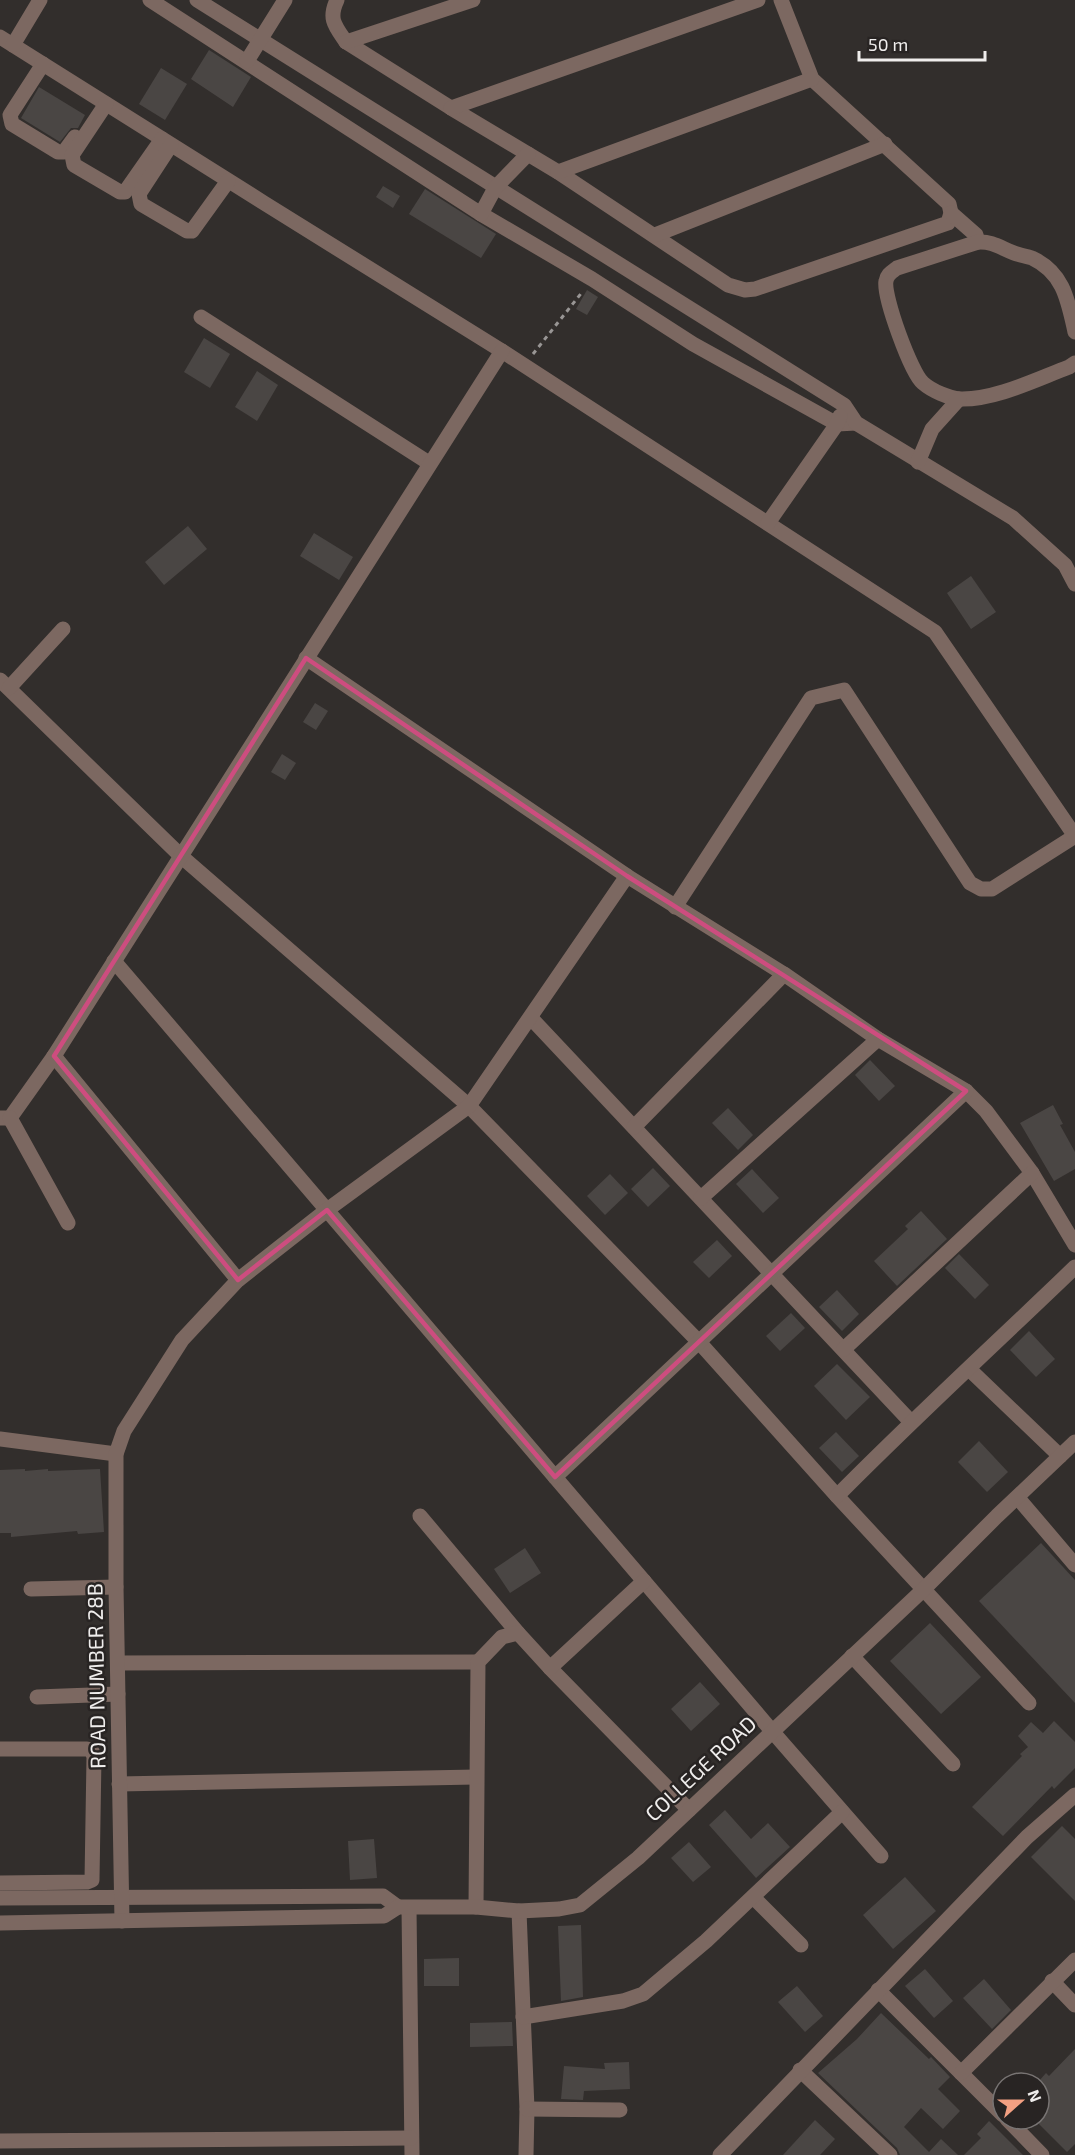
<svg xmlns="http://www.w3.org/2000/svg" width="1075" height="2155" viewBox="0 0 1075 2155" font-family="'Exo 2',sans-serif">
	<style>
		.building { fill: #4a4644 }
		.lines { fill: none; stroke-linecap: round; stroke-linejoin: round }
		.path { stroke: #999695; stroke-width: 3; stroke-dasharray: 4.5 4.5; stroke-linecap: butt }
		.minor { stroke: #7c6861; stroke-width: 15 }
		.marked { fill: none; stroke: #cd4d7f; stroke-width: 4.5; stroke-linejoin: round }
		.labels { text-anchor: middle; stroke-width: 5; stroke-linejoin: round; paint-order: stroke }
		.street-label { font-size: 21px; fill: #efedec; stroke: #282423 }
	</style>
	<rect width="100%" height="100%" fill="#322e2c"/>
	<!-- building -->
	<g class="building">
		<path d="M209,50L251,77L233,107L191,79Z"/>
		<path d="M161,68L187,84L165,120L139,104Z"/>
		<path d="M39,87L85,115L78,128H71L60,142L21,118Z"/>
		<path d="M383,186L400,196L393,208L376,197Z"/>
		<path d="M425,189L496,234L481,258L409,214Z"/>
		<path d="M587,290L598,297L587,315L576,309Z"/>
		<path d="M204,338L230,354L210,388L184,372Z"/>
		<path d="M257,371L278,385L257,421L235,407Z"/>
		<path d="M188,526L207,549L164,585L145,562Z"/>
		<path d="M314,533L353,557L339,580L300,556Z"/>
		<path d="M971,576L996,612L971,629L947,593Z"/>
		<path d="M315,703L328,711L316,730L303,722Z"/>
		<path d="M282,754L296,763L285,780L271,772Z"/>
		<path d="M870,1060L895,1086L879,1101L855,1075Z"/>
		<path d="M1053,1105L1063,1124L1060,1125L1075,1152V1169L1054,1181L1020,1123Z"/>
		<path d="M728,1108L753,1135L738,1150L712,1123Z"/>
		<path d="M653,1168L670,1186L648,1207L631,1189Z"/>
		<path d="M752,1169L779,1198L763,1213L736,1184Z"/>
		<path d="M610,1174L628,1193L605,1215L587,1196Z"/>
		<path d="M921,1211L947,1239L897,1286L874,1261L908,1229L905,1226Z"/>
		<path d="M717,1240L732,1256L709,1278L693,1262Z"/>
		<path d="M959,1254L989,1285L975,1299L945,1268Z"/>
		<path d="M837,1290L859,1314L842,1331L819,1307Z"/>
		<path d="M791,1313L805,1328L780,1351L766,1336Z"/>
		<path d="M1029,1331L1055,1359L1036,1377L1010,1350Z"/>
		<path d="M837,1364L870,1397L846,1420L814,1386Z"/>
		<path d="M836,1432L859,1456L842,1472L819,1448Z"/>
		<path d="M979,1441L1008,1472L987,1492L958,1462Z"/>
		<path d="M25,1469V1471L48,1469V1471L100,1469L104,1532L78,1534L77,1531L11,1537V1533H0V1470Z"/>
		<path d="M1041,1543L1075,1580V1703L979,1601Z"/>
		<path d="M525,1548L541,1573L510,1593L494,1569Z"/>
		<path d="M930,1623L981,1677L941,1714L890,1661Z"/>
		<path d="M700,1682L720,1704L691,1731L671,1709Z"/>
		<path d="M1054,1721L1075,1742V1768L1054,1789L1052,1786L1003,1836L972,1807L1022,1756L1020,1754L1028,1747L1018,1736L1031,1722L1043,1733Z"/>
		<path d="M725,1810L751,1839L768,1823L790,1847L756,1878L709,1825Z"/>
		<path d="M1062,1826L1075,1839V1901L1031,1857Z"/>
		<path d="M374,1839L377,1878L350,1880L348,1841Z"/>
		<path d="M689,1842L711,1867L693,1882L671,1858Z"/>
		<path d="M905,1877L936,1911L893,1949L863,1915Z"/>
		<path d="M581,1925L583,1997L561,2001L558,1926Z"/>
		<path d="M459,1958V1986H424V1959Z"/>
		<path d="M925,1969L953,2001L934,2018L905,1986Z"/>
		<path d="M984,1979L1011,2010L992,2029L963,1998Z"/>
		<path d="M797,1986L823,2016L805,2032L778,2002Z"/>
		<path d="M881,2013L929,2059L931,2057L950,2077L938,2089L960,2111L943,2129L921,2108L904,2127L929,2152L941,2139L958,2155H900L897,2148L818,2073L857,2039Z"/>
		<path d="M512,2022L513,2046L470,2047V2023Z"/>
		<path d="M1075,2049V2144L1067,2152L1039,2124V2081L1046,2073L1049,2076Z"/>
		<path d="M629,2062L630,2089L584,2091L583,2100L561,2099L564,2066L605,2069L604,2063Z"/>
		<path d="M815,2120L835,2139L820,2155H783Z"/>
		<path d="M989,2121L1023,2155H964L981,2138L977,2134Z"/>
	</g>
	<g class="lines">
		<!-- path -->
		<path class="path" d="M533,354L583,291"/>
		<!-- minor -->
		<g class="minor">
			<path d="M150,0L481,214L592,279L693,344L837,424L856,423"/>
			<path d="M197,0L844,405L856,423L1013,518L1065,565L1075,584"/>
			<path d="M337,0C328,19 335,26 346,42L451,108L558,172L728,285L745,290L755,289L948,223L951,213L949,204L812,79L781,0"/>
			<path d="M0,37L264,203L502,351L935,632L1075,836"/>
			<path d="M346,42L473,0"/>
			<path d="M13,45L40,0"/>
			<path d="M247,61L285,0"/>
			<path d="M43,64L10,115L12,124L58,152H64L75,137"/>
			<path d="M106,104L72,155L74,165L120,192H125L162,139"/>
			<path d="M451,108L758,0"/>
			<path d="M171,145L139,194L141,204L187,231H192L228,181"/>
			<path d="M558,172L812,79"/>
			<path d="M951,213L976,235L978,242"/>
			<path d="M481,214L495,188L528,154"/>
			<path d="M655,235L885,144"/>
			<path d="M201,317L429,463"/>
			<path d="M1075,332C1068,301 1064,273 1032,258C1026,256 1019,255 1014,253C1001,248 992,241 978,242L897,268C892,272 887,274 886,281C883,296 911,373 923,383C932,391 949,398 960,399C995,400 1037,379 1069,367L1075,363"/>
			<path d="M918,462L932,429L959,399"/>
			<path d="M768,523L837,424L840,416"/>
			<path d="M306,658L627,876L784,974L878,1039L966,1091L986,1111L1032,1173L1075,1245"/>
			<path d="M0,680L182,857L469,1106L699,1342L837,1496L1029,1703"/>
			<path d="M9,688L63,629"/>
			<path d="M675,907L811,698L844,690L970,883L981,889H992L1075,836"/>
			<path d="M114,961L772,1731L881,1856"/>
			<path d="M531,1018L911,1422"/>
			<path d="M54,1056L238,1280"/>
			<path d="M0,1118H10L54,1056L502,351"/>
			<path d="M10,1118L68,1223"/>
			<path d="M634,1127L784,974"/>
			<path d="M701,1198L878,1039"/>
			<path d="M844,1349L1032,1173"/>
			<path d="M969,1369L1060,1456"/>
			<path d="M0,1439L116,1454"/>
			<path d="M555,1477L966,1091"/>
			<path d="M837,1496C914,1418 996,1343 1075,1267"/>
			<path d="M1018,1498L1075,1565"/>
			<path d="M420,1516L518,1633"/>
			<path d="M31,1589L116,1587"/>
			<path d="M852,1656L953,1764"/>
			<path d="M118,1663L478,1662"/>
			<path d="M550,1668L689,1810"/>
			<path d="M37,1697L118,1694"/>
			<path d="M0,1749H87L92,1751L94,1757L92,1880L87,1882L0,1883"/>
			<path d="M119,1784L476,1777"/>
			<path d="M753,1897L801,1945"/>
			<path d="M0,1898L383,1896L398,1907"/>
			<path d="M476,1907L478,1662L502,1637L518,1633L550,1668L644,1581"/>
			<path d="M409,1908L412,2155"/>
			<path d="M519,1911L527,2109L526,2155"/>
			<path d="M122,1921L116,1587V1454L124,1431L182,1340L238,1280L327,1210L469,1106L627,876"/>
			<path d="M0,1923L384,1916L398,1907H476L519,1911L559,1909L580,1905L638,1858L924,1589L997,1516L1075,1442"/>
			<path d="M1052,1981L1075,2005"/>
			<path d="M878,1990L1003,2115"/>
			<path d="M523,2017L623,2001L643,1994L706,1941L842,1812"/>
			<path d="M800,2070L890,2155"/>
			<path d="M961,2073L1075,1960"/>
			<path d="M527,2109L620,2110"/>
			<path d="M1007,2119L1042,2155"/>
			<path d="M0,2141L411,2138"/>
			<path d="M720,2155L1027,1837L1075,1795"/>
		</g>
	</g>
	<!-- marked area -->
	<path class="marked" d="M306,658L627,876L966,1091L555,1477L327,1210L238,1280L54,1056Z"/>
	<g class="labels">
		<!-- street labels -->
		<g class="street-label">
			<text transform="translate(97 1676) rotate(-91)" y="7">ROAD NUMBER 28B</text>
			<text transform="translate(701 1769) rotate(-43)" y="7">COLLEGE ROAD</text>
		</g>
	</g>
	<!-- north arrow -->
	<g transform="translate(1021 2101) rotate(69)"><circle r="28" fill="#282423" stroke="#787473" stroke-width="1.5"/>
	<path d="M0-4.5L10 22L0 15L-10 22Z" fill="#f3a082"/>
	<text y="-9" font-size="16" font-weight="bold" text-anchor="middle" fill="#efedec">N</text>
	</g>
	<!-- scale -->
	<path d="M859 51v9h126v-9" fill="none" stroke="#efedec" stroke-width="3"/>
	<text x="868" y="51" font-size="18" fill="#efedec" stroke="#282423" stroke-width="4.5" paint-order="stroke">50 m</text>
</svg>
